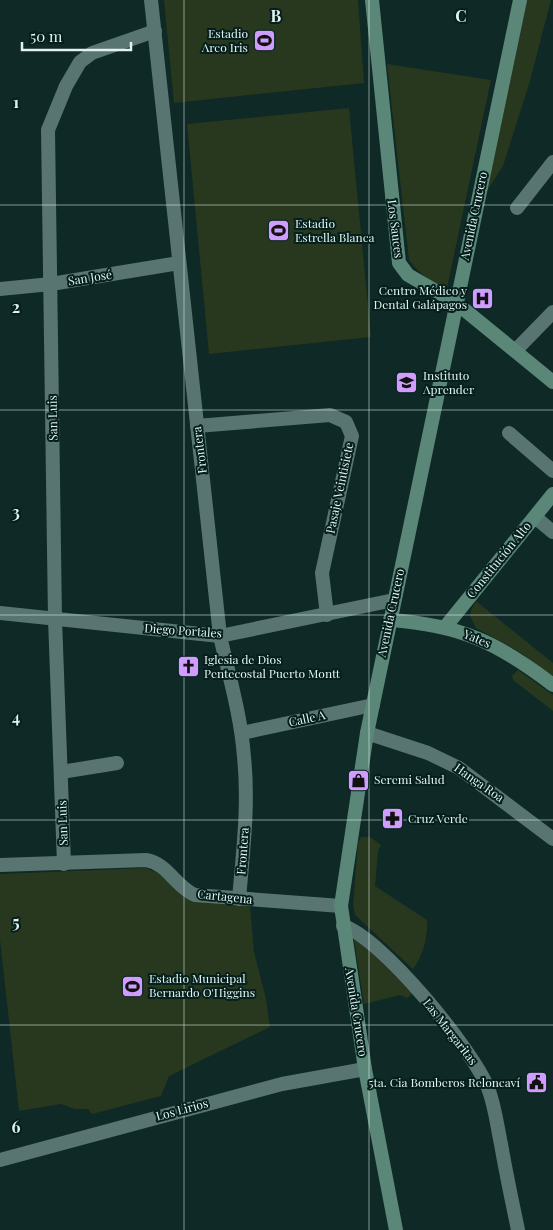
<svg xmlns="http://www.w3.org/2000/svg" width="553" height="1230" viewBox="0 0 553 1230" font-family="'Playfair Display',serif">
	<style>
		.green { fill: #27381f }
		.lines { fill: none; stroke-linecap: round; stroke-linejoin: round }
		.minor { stroke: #587571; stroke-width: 14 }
		.secondary { stroke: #5b8778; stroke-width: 14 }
		.grid { fill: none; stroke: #e2f2ef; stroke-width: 1; stroke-opacity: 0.55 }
		.labels { text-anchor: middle; stroke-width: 4; stroke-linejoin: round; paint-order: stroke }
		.poi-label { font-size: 12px; fill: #e2f2ef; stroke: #041f1c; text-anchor: start }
		.street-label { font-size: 12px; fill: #e2f2ef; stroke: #041f1c }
		.grid-label { font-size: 16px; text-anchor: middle; font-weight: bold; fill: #e2f2ef; stroke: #041f1c; stroke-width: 4; stroke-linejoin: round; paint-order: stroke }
	</style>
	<rect width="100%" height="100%" fill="#0e2926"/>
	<!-- green -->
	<g class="green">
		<path d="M164,0H358L364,83L174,103Z"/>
		<path d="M524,0H551L530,81L503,166L480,202Z"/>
		<path d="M387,64L491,80L447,288C430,282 420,274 409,260Z"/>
		<path d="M349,108L371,337L209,354L187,124Z"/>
		<path d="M476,601L553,663V677L521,653L476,628L470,616L471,610Z"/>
		<path d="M518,670L553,695V711L513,680L512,676Z"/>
		<path d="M361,837H370L381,845L378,851L375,886L427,920C428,937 423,956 413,969L355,915L353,904L358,843Z"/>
		<path d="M146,868L158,873L185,896L250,906L254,952L266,999L270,1027L169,1076L161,1096L92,1114L88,1109H75L61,1104L19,1111L0,940V874Z"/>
		<path d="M353,933L414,992L407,998L400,995L364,1004Z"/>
	</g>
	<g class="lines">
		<!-- minor -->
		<g class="minor">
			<path d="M151,0L220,636C229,676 241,716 244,757C249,804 243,852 239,899"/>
			<path d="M517,208L553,162"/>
			<path d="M0,289L51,284L179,263"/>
			<path d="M515,351L553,312"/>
			<path d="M197,426L330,415L346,422L352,436L322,573L327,615"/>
			<path d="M509,433L553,471"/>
			<path d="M535,517L553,532"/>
			<path d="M0,613L220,636L394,600"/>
			<path d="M242,733L373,705"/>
			<path d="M367,733L428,753L459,768L553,839"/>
			<path d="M61,772L117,763"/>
			<path d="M64,864L55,619L48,130L66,86L80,62L92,53L155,31"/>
			<path d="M0,865L146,860C167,863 176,887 195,895L341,906"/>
			<path d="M343,926C381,937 473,1050 488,1088C495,1106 497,1125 501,1144C506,1173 512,1201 518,1230"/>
			<path d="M0,1160L282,1084L365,1069"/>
		</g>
		<!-- secondary -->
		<g class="secondary">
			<path d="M372,0L399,263L408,275L455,302L553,382"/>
			<path d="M390,620C460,625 497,642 553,685"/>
			<path d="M446,626L553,494"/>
			<path d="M396,1230L365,1069L341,906L367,733L520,0"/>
		</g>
	</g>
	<!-- grid -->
	<path class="grid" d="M184,0V1230M369,0V1230M0,205H553M0,410H553M0,615H553M0,820H553M0,1025H553"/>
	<!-- icons -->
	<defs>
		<symbol id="stadium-square" viewBox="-11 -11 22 22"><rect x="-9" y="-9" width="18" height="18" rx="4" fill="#d09dff" stroke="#041f1c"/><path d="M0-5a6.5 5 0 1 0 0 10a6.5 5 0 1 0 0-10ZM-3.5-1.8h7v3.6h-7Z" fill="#111"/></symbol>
		<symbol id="hospital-square" viewBox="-11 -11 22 22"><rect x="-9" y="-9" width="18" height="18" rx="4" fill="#d09dff" stroke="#041f1c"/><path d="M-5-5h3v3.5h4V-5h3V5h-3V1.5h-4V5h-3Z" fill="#111"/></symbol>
		<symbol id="school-square" viewBox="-11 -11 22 22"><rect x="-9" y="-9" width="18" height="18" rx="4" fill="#d09dff" stroke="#041f1c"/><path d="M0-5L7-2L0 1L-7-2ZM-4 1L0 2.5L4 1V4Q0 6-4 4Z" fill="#111"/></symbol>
		<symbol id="church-square" viewBox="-11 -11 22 22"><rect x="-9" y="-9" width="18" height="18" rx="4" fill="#d09dff" stroke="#041f1c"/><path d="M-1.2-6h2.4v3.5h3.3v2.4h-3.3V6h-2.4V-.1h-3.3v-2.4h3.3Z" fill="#111"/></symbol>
		<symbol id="shop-square" viewBox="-11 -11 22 22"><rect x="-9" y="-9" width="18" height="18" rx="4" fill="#d09dff" stroke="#041f1c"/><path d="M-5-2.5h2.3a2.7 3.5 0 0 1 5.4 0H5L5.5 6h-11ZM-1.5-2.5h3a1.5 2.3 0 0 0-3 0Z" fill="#111"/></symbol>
		<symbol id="pharmacy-square" viewBox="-11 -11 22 22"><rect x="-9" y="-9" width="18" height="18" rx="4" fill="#d09dff" stroke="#041f1c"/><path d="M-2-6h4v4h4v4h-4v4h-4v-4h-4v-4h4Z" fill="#111"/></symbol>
		<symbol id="civic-square" viewBox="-11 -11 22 22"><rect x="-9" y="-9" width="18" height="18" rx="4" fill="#d09dff" stroke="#041f1c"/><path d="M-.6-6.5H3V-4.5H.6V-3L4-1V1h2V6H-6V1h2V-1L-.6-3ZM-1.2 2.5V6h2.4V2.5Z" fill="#111"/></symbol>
	</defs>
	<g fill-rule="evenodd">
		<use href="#stadium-square" x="252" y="28" width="25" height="25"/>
		<use href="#stadium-square" x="266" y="218" width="25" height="25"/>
		<use href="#hospital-square" x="470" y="286" width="25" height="25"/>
		<use href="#school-square" x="394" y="370" width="25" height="25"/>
		<use href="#church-square" x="176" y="654" width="25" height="25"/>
		<use href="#shop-square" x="346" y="768" width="25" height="25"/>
		<use href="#pharmacy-square" x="380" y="806" width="25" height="25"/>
		<use href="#stadium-square" x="120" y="974" width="25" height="25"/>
		<use href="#civic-square" x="524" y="1070" width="25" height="25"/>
	</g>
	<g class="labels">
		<!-- poi labels -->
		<g class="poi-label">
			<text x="248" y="38" text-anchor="end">Estadio<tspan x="248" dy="14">Arco Iris</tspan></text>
			<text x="295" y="228">Estadio<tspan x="295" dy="14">Estrella Blanca</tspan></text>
			<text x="467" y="295" text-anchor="end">Centro Médico y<tspan x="467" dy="14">Dental Galápagos</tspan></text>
			<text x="423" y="380">Instituto<tspan x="423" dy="14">Aprender</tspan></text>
			<text x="204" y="664">Iglesia de Dios<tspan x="204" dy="14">Pentecostal Puerto Montt</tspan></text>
			<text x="374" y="784">Seremi Salud</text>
			<text x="408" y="823">Cruz Verde</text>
			<text x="149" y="983">Estadio Municipal<tspan x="149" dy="14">Bernardo O'Higgins</tspan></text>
			<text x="520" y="1087" text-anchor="end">5ta. Cia Bomberos Reloncaví</text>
		</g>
		<!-- street labels -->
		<g class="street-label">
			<text transform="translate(474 216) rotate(-78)" y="4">Avenida Crucero</text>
			<text transform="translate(395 229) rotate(83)" y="4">Los Sauces</text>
			<text transform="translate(90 278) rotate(-9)" y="4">San José</text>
			<text transform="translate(53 418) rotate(-91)" y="4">San Luis</text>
			<text transform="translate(200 450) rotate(-97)" y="4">Frontera</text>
			<text transform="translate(340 488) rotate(-78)" y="4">Pasaje Veintisiete</text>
			<text transform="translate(499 560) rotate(-51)" y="4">Constitución Alto</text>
			<text transform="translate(391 613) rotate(-78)" y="4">Avenida Crucero</text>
			<text transform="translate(183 631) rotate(4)" y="4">Diego Portales</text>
			<text transform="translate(477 639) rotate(23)" y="4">Yates</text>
			<text transform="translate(307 719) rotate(-12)" y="4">Calle A</text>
			<text transform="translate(479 783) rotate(35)" y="4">Hanga Roa</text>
			<text transform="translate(63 823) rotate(-92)" y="4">San Luis</text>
			<text transform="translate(243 851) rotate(-86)" y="4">Frontera</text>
			<text transform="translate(225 897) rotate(6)" y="4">Cartagena</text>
			<text transform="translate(356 1012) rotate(81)" y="4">Avenida Crucero</text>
			<text transform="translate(450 1032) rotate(52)" y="4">Las Margaritas</text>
			<text transform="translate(182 1110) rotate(-15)" y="4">Los Lirios</text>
		</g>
	</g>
	<g class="grid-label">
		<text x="276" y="22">B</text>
		<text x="461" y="22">C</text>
		<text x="16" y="108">1</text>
		<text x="16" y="313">2</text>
		<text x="16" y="518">3</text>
		<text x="16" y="723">4</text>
		<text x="16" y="928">5</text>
		<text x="16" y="1133">6</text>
	</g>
	<!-- scale -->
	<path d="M22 42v8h109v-8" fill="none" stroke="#e2f2ef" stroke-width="2.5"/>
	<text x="30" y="42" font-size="15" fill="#e2f2ef" stroke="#041f1c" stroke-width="4" paint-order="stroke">50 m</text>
</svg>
